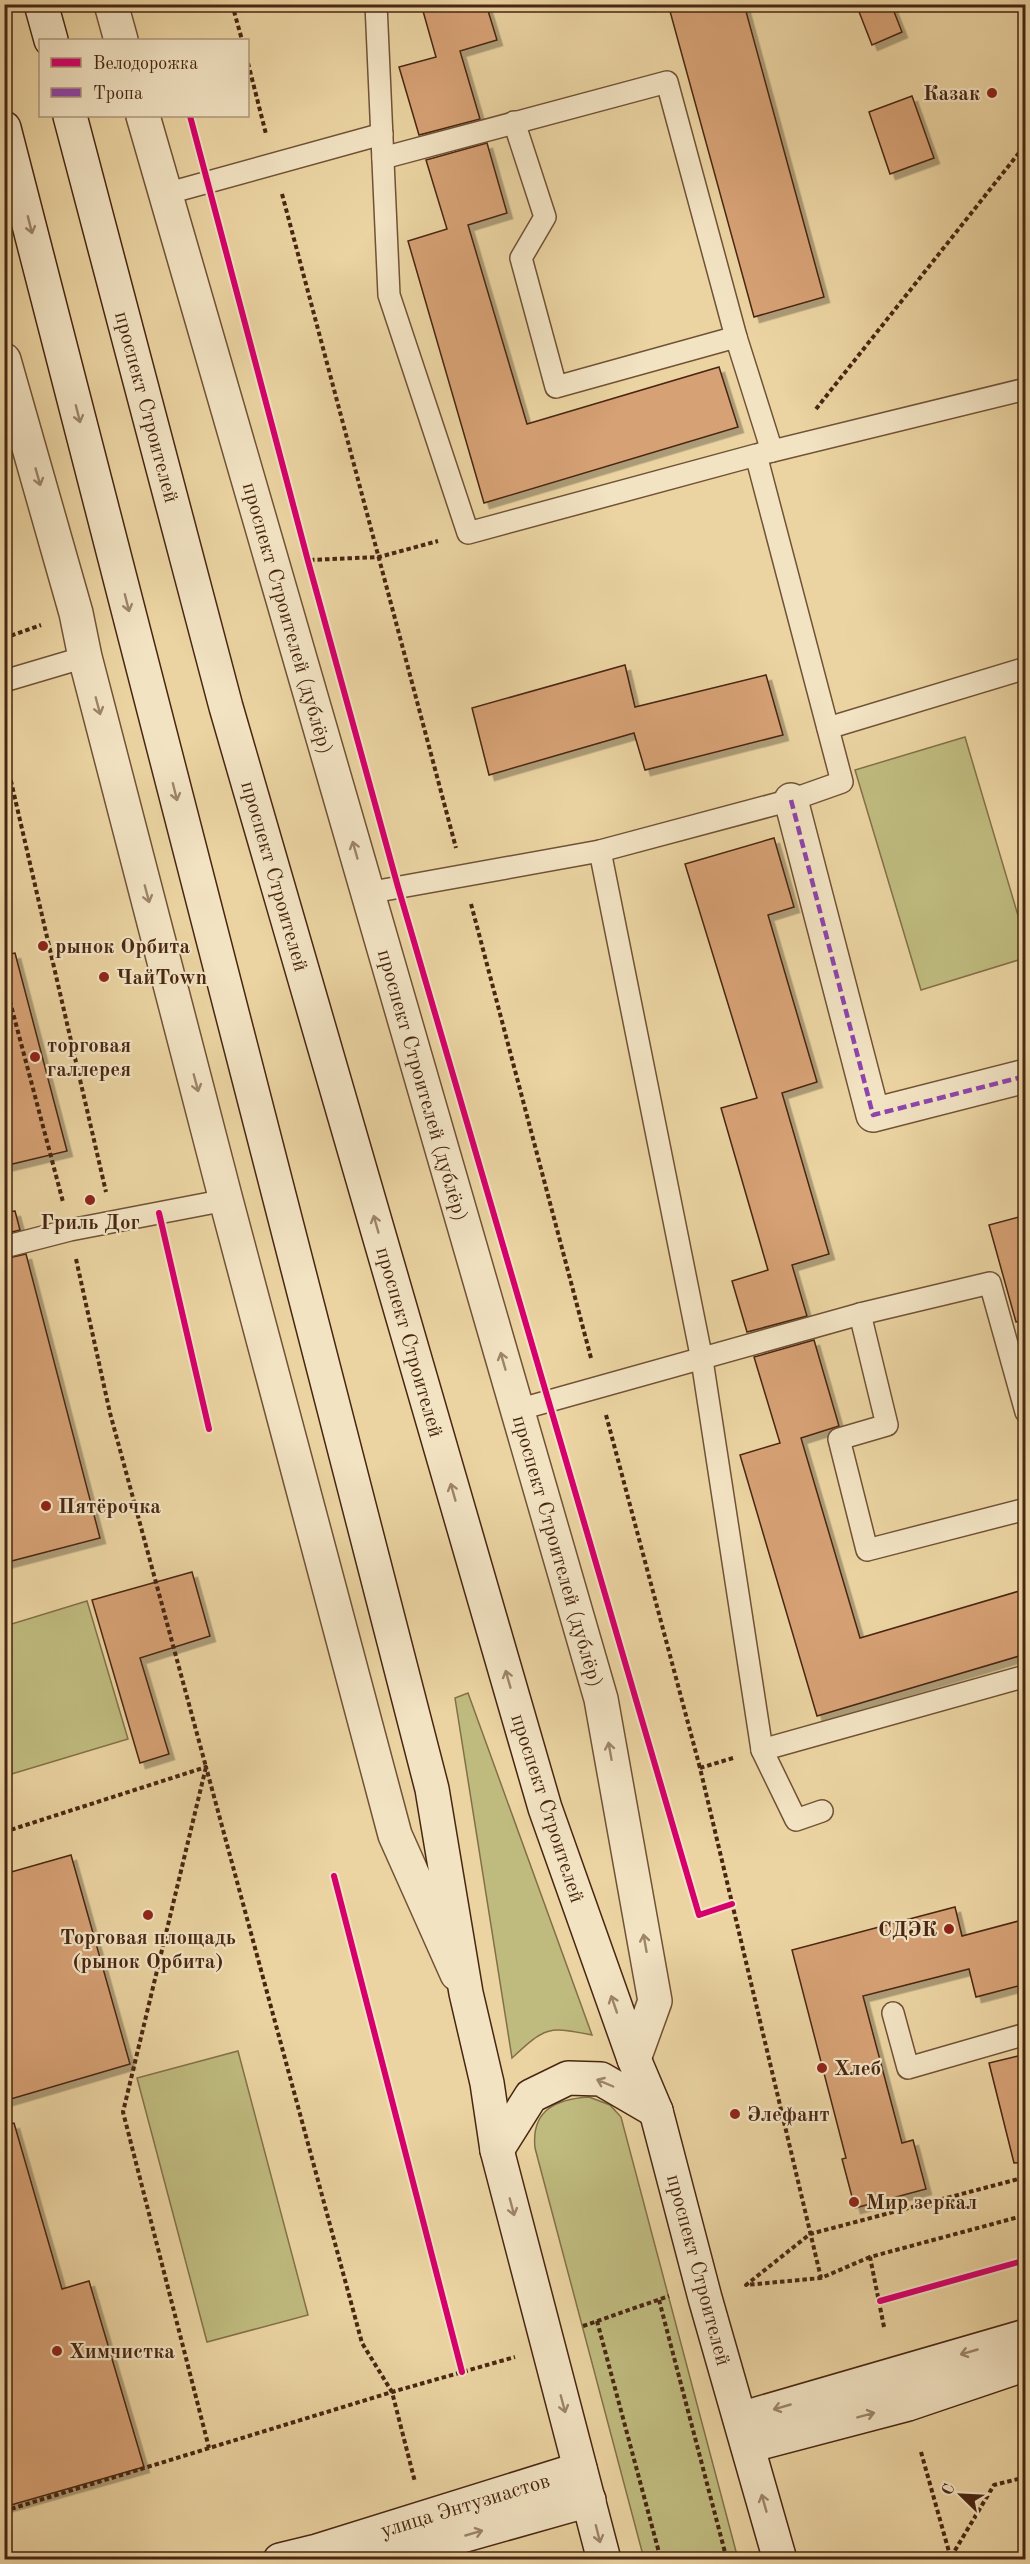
<svg xmlns="http://www.w3.org/2000/svg" width="1030" height="2564" viewBox="0 0 1030 2564" font-family="'Old Standard TT',serif">
	<style>
		.green { fill: #bfbb7f; stroke: #847048; stroke-width: 1.5 }
		.building { fill: #d6a174; stroke: #482612; stroke-width: 1.5; filter: url(#shadow) }
		.lines { fill: none; stroke-linecap: round; stroke-linejoin: round }
		.lane-casing { stroke: #715236; stroke-width: 24 }
		.street-casing { stroke: #715236; stroke-width: 36 }
		.secondary-casing { stroke: #482612; stroke-width: 36 }
		.path { stroke: #482612; stroke-width: 4; stroke-dasharray: 4.5 3; stroke-linecap: butt }
		.lane { stroke: #f2e3c3; stroke-width: 21 }
		.street { stroke: #f2e3c3; stroke-width: 33 }
		.secondary { stroke: #f2e3c3; stroke-width: 33 }
		.quiet { stroke: #8e44ad; stroke-width: 4.5; stroke-dasharray: 9 4.5; stroke-linecap: butt }
		.cycleway-casing { stroke: #f2e3c3; stroke-width: 10 }
		.cycleway { stroke: #d6006c; stroke-width: 6 }
		.oneway { stroke: #9d846a }
		.poi-dot { fill: #8f2418; stroke: #f2e3c3; stroke-width: 2 }
		.labels { text-anchor: middle; stroke-width: 4.5; stroke-linejoin: round; paint-order: stroke }
		.poi-label { font-size: 21px; font-weight: bold; fill: #482612; stroke: #f2e3c3; text-anchor: start }
		.street-label { font-size: 21px; fill: #482612; stroke: #f2e3c3 }
	</style>
	<defs>
		<filter id="shadow"><feDropShadow dx="5.5" dy="5.5" stdDeviation="0" flood-color="#0004"/></filter>
	</defs>
	<rect width="100%" height="100%" fill="#ebd4a2"/>
	<filter id="stains"><feTurbulence type="fractalNoise" baseFrequency=".00333" numOctaves="4"/><feColorMatrix values="0 0 0 0 .2 0 0 0 0 .09 0 0 0 0 .02 0 0 0 .5 -.17"/></filter>
	<radialGradient id="worn" r=".72"><stop offset=".6" stop-color="#630" stop-opacity="0"/><stop offset="1" stop-color="#630" stop-opacity=".3"/></radialGradient>
	<!-- green -->
	<g class="green">
		<path d="M965,737L1025,939V958L921,990L855,770Z"/>
		<path d="M87,1601L128,1739L5,1776V1626Z"/>
		<path d="M468,1693L592,2035C548,2026 545,2027 512,2058L455,1698Z"/>
		<path d="M238,2051L308,2315L207,2342L137,2078Z"/>
		<path d="M589,2097L610,2105L621,2117L738,2559H644L535,2148C531,2110 556,2099 589,2097Z"/>
	</g>
	<!-- building -->
	<g class="building">
		<path d="M421,4H486L497,40L460,51L480,119L419,135L399,67L436,57Z"/>
		<path d="M668,4H744L824,297L754,317Z"/>
		<path d="M856,4H891L902,32L872,45Z"/>
		<path d="M912,96L934,158L890,174L869,112Z"/>
		<path d="M487,143L507,213L468,225L527,424L719,367L738,427L484,503L408,241L447,229L426,160Z"/>
		<path d="M625,665L635,707L766,675L783,735L645,770L634,733L489,775L472,708Z"/>
		<path d="M774,838L794,907L768,915L817,1082L782,1093L829,1254L792,1265L807,1316L747,1332L732,1281L768,1270L721,1108L757,1098L685,864Z"/>
		<path d="M15,953L67,1151L4,1166V955Z"/>
		<path d="M15,1211L20,1230L4,1234V1212Z"/>
		<path d="M1026,1215V1321L1016,1322L989,1225Z"/>
		<path d="M26,1254L100,1538L4,1563V1259Z"/>
		<path d="M814,1340L839,1426L801,1438L860,1638L1026,1589V1654L817,1716L740,1455L780,1443L754,1357Z"/>
		<path d="M192,1572L210,1636L140,1658L169,1754L140,1763L92,1600Z"/>
		<path d="M71,1855L130,2064L4,2101V1874Z"/>
		<path d="M955,1907L962,1936L1026,1919V1984L976,1997L969,1969L863,1996L902,2143L913,2140L926,2189L855,2208L842,2159L846,2158L792,1950Z"/>
		<path d="M1026,2054V2162L1014,2163L989,2063Z"/>
		<path d="M14,2123L62,2289L89,2281L144,2467L4,2507V2125Z"/>
	</g>
	<g class="lines">
		<defs>
			<g id="lane">
				<path d="M514,122L545,217L521,258L556,387L736,337"/>
				<path d="M383,158L667,82L736,337L772,451"/>
				<path d="M165,194L382,134"/>
				<path d="M760,454L1026,389"/>
				<path d="M4,681L85,657"/>
				<path d="M828,728L1026,668"/>
				<path d="M600,851L702,1360L762,1750L796,1820L822,1811"/>
				<path d="M367,893L600,851L791,800L842,782L756,455L468,533L389,295L376,4"/>
				<path d="M4,1247L70,1230L226,1200"/>
				<path d="M860,1314L887,1425L839,1439L867,1550L1026,1509"/>
				<path d="M517,1410L860,1314L990,1283L1026,1412"/>
				<path d="M762,1750L1026,1676"/>
				<path d="M893,2013L908,2068L1026,2034"/>
			</g>
			<g id="street">
				<path d="M111,4L121,40"/>
				<path d="M143,116L601,1699L655,2001L634,2059"/>
				<path d="M4,360L76,613L85,657L226,1200L395,1835L457,1974"/>
				<path d="M791,800L873,1115L1026,1076"/>
			</g>
			<g id="secondary">
				<path d="M41,4L51,40"/>
				<path d="M70,116L226,707L545,1808L634,2059L656,2111L705,2298L780,2560"/>
				<path d="M4,128L432,1789L466,1993L487,2083L497,2150L604,2560"/>
				<path d="M497,2150L531,2096L568,2078L601,2079L656,2111"/>
				<path d="M740,2419L1026,2336"/>
				<path d="M748,2446L908,2404L1026,2364"/>
				<path d="M280,2560L317,2551L580,2469"/>
				<path d="M377,2560L589,2500"/>
			</g>
		</defs>
		<!-- lane casing -->
		<use href="#lane" class="lane-casing"/>
		<!-- street casing -->
		<use href="#street" class="street-casing"/>
		<!-- secondary casing -->
		<use href="#secondary" class="secondary-casing"/>
		<!-- path -->
		<g class="path">
			<path d="M232,4L242,40"/>
			<path d="M248,63L266,134"/>
			<path d="M282,194L456,848"/>
			<path d="M816,409L1026,144"/>
			<path d="M310,560L379,557L438,541"/>
			<path d="M4,638L41,625"/>
			<path d="M4,751L106,1192"/>
			<path d="M471,904L591,1358"/>
			<path d="M4,979L63,1202"/>
			<path d="M76,1259L110,1413L206,1767L123,2112L209,2448"/>
			<path d="M606,1415L700,1768"/>
			<path d="M733,1758L700,1768L821,2278"/>
			<path d="M4,1832L206,1767L362,2343L392,2392L415,2482"/>
			<path d="M870,2257L821,2278L746,2285L810,2234L1026,2177"/>
			<path d="M659,2300L727,2560"/>
			<path d="M597,2321L661,2560"/>
			<path d="M583,2326L669,2296"/>
			<path d="M884,2327L870,2257L1026,2215"/>
			<path d="M921,2452L951,2559"/>
			<path d="M4,2511L392,2392L515,2357"/>
			<path d="M951,2557L994,2485L1026,2477"/>
			<path d="M943,2560L951,2557L956,2560"/>
		</g>
		<!-- lane -->
		<use href="#lane" class="lane"/>
		<!-- street -->
		<use href="#street" class="street"/>
		<!-- secondary -->
		<use href="#secondary" class="secondary"/>
		<!-- quiet -->
		<path class="quiet" d="M791,800L873,1115L1026,1076"/>
		<defs>
			<g id="cycleway">
				<path d="M190,116L308,561L398,887L699,1915L732,1904"/>
				<path d="M159,1213L209,1429"/>
				<path d="M334,1876L462,2372"/>
				<path d="M880,2301L1026,2260"/>
			</g>
		</defs>
		<!-- cycleway casing -->
		<use href="#cycleway" class="cycleway-casing"/>
		<!-- cycleway -->
		<use href="#cycleway" class="cycleway"/>
	</g>
	<!-- one-way arrows -->
	<defs><path id="oneway-shaft" d="M-6 0H5M1.5-3L5.5 0L1.5 3" fill="none" stroke-width="1.6" stroke-linecap="round" stroke-linejoin="round" transform="scale(1.5)"/></defs>
	<g class="oneway">
		<use href="#oneway-shaft" transform="translate(30 225) rotate(76)"/>
		<use href="#oneway-shaft" transform="translate(78 414) rotate(76)"/>
		<use href="#oneway-shaft" transform="translate(38 477) rotate(74)"/>
		<use href="#oneway-shaft" transform="translate(127 603) rotate(76)"/>
		<use href="#oneway-shaft" transform="translate(98 706) rotate(75)"/>
		<use href="#oneway-shaft" transform="translate(175 792) rotate(76)"/>
		<use href="#oneway-shaft" transform="translate(355 850) rotate(-106)"/>
		<use href="#oneway-shaft" transform="translate(147 894) rotate(75)"/>
		<use href="#oneway-shaft" transform="translate(196 1083) rotate(75)"/>
		<use href="#oneway-shaft" transform="translate(376 1224) rotate(-106)"/>
		<use href="#oneway-shaft" transform="translate(503 1361) rotate(-106)"/>
		<use href="#oneway-shaft" transform="translate(453 1492) rotate(-106)"/>
		<use href="#oneway-shaft" transform="translate(508 1679) rotate(-106)"/>
		<use href="#oneway-shaft" transform="translate(610 1751) rotate(-100)"/>
		<use href="#oneway-shaft" transform="translate(645 1943) rotate(-100)"/>
		<use href="#oneway-shaft" transform="translate(614 2004) rotate(-109)"/>
		<use href="#oneway-shaft" transform="translate(605 2083) rotate(-157)"/>
		<use href="#oneway-shaft" transform="translate(512 2207) rotate(75)"/>
		<use href="#oneway-shaft" transform="translate(969 2352) rotate(164)"/>
		<use href="#oneway-shaft" transform="translate(563 2404) rotate(75)"/>
		<use href="#oneway-shaft" transform="translate(782 2407) rotate(164)"/>
		<use href="#oneway-shaft" transform="translate(866 2415) rotate(-15)"/>
		<use href="#oneway-shaft" transform="translate(764 2503) rotate(-106)"/>
		<use href="#oneway-shaft" transform="translate(474 2533) rotate(-16)"/>
		<use href="#oneway-shaft" transform="translate(598 2534) rotate(76)"/>
	</g>
	<!-- markers -->
	<g class="poi-dot">
		<circle cx="992" cy="93" r="6"/>
		<circle cx="43" cy="946" r="6"/>
		<circle cx="104" cy="977" r="6"/>
		<circle cx="35" cy="1057" r="6"/>
		<circle cx="90" cy="1200" r="6"/>
		<circle cx="46" cy="1506" r="6"/>
		<circle cx="148" cy="1915" r="6"/>
		<circle cx="949" cy="1929" r="6"/>
		<circle cx="822" cy="2068" r="6"/>
		<circle cx="735" cy="2114" r="6"/>
		<circle cx="854" cy="2202" r="6"/>
		<circle cx="57" cy="2351" r="6"/>
	</g>
	<g class="labels">
		<!-- poi labels -->
		<g class="poi-label">
			<text x="980" y="100" text-anchor="end">Казак</text>
			<text x="55" y="953">рынок Орбита</text>
			<text x="116" y="984">ЧайTown</text>
			<text x="47" y="1052">торговая<tspan x="47" dy="24">галлерея</tspan></text>
			<text x="90" y="1229" text-anchor="middle">Гриль Дог</text>
			<text x="58" y="1513">Пятёрочка</text>
			<text x="937" y="1936" text-anchor="end">СДЭК</text>
			<text x="148" y="1944" text-anchor="middle">Торговая площадь<tspan x="148" dy="24">(рынок Орбита)</tspan></text>
			<text x="834" y="2075">Хлеб</text>
			<text x="747" y="2121">Элефант</text>
			<text x="866" y="2209">Мир зеркал</text>
			<text x="69" y="2358">Химчистка</text>
		</g>
		<!-- street labels -->
		<g class="street-label">
			<text transform="translate(147 407) rotate(75)" y="7">проспект Строителей</text>
			<text transform="translate(288 618) rotate(74)" y="7">проспект Строителей (дублёр)</text>
			<text transform="translate(275 876) rotate(74)" y="7">проспект Строителей</text>
			<text transform="translate(423 1085) rotate(74)" y="7">проспект Строителей (дублёр)</text>
			<text transform="translate(410 1342) rotate(74)" y="7">проспект Строителей</text>
			<text transform="translate(558 1551) rotate(74)" y="7">проспект Строителей (дублёр)</text>
			<text transform="translate(548 1808) rotate(72)" y="7">проспект Строителей</text>
			<text transform="translate(699 2270) rotate(75)" y="7">проспект Строителей</text>
			<text transform="translate(465 2505) rotate(-17)" y="7">улица Энтузиастов</text>
		</g>
	</g>
	<!-- margin -->
	<rect width="1030" height="2564" fill="none" stroke="#ebd4a2" stroke-width="24"/>
	<rect x="6" y="6" width="1018" height="2552" fill="none" stroke="#482612" stroke-width="3"/>
	<rect x="12" y="12" width="1006" height="2540" fill="none" stroke="#482612" stroke-width="1.5"/>
	<!-- legend -->
	<rect x="39" y="39" width="210" height="78" fill="#f2e3c3" stroke="#ae977c" stroke-width="1.5"/>
	<rect x="51" y="58" width="30" height="9" fill="#d6006c" stroke="#ae977c" stroke-width="1.5"/>
	<text x="93" y="69" font-size="18" fill="#482612">Велодорожка</text>
	<rect x="51" y="88" width="30" height="9" fill="#8e44ad" stroke="#ae977c" stroke-width="1.5"/>
	<text x="93" y="99" font-size="18" fill="#482612">Тропа</text>
	<!-- north arrow -->
	<g transform="translate(961 2495) rotate(294)" stroke="#f2e3c3" stroke-width="4.5" paint-order="stroke">
	<path d="M0-4.5L10 22L0 15L-10 22Z" fill="#482612"/>
	<text y="-9" font-size="16" font-weight="bold" text-anchor="middle" fill="#482612">С</text>
	</g>
	<rect width="100%" height="100%" filter="url(#stains)"/>
	<rect width="100%" height="100%" fill="url(#worn)"/>
</svg>
